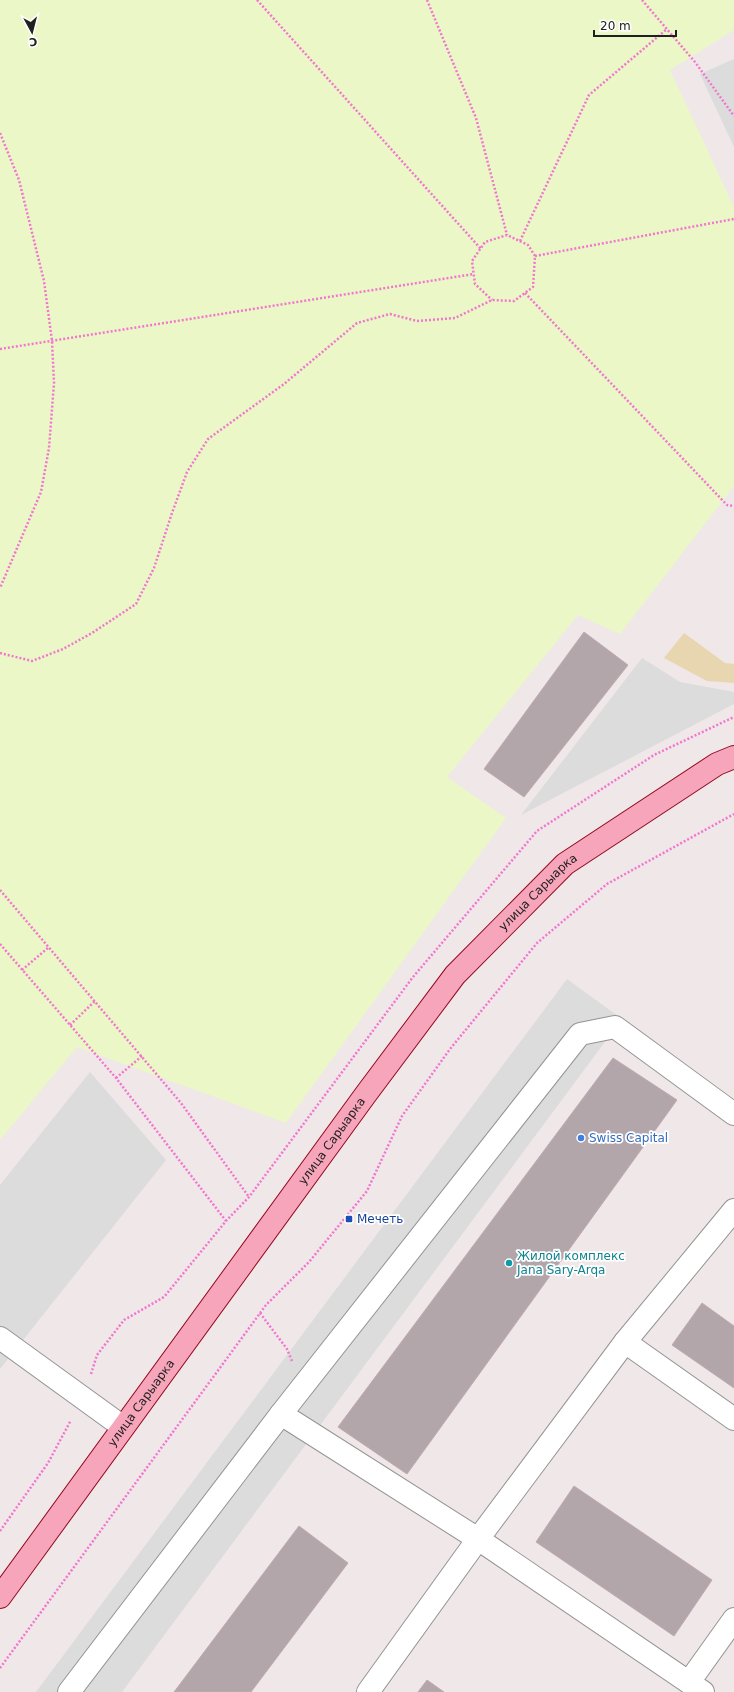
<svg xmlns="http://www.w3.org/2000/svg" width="734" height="1692" viewBox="0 0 734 1692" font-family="'DejaVu Sans',sans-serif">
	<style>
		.grass { fill: #e7d6b0 }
		.park { fill: #ebf7c7 }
		.parking { fill: #dcdcdc }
		.building { fill: #b2a6aa; stroke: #c1aab3 }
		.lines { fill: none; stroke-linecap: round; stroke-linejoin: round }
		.minor-casing { stroke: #949494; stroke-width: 24 }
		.major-casing { stroke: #93091e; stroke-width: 24 }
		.path { stroke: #f276cf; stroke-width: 2.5; stroke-dasharray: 2 2; stroke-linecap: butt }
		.minor { stroke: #fff; stroke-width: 22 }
		.major { stroke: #f7a5ba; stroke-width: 22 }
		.shop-dot { fill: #3f7fe0; stroke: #fff; stroke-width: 1.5 }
		.transit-dot { fill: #1a4fb4; stroke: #fff; stroke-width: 1.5 }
		.culture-dot { fill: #0f9aa8; stroke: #fff; stroke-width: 1.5 }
		.labels { text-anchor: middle; stroke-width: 3.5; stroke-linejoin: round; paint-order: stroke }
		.street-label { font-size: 12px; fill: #202020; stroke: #fff }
		.shop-label { font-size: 12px; fill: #366cbe; stroke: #fff; text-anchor: start }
		.transit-label { font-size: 12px; fill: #164399; stroke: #fff; text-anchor: start }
		.culture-label { font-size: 12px; fill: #0d838f; stroke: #fff; text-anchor: start }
	</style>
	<rect width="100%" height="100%" fill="#f0e7e8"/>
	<!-- grass -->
	<path class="grass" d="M684,633L725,663L734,664V683L707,681L664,658Z"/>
	<!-- park -->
	<path class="park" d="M0,0H734V30L670,70L734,207V486L620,634L578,615L447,777L506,818L286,1123L77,1047L0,1140Z"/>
	<!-- parking -->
	<g class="parking">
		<path d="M734,59V147L700,74Z"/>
		<path d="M642,658L680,682L734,692V704L521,815Z"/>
		<path d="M567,979L622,1019L122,1692H36Z"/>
		<path d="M90,1072L166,1160L0,1369V1185Z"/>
	</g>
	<!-- building -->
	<g class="building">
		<path d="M584,632L628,665L524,797L484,769Z"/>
		<path d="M613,1058L677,1100L407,1474L338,1427Z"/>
		<path d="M702,1303L734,1326V1388L672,1345Z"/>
		<path d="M574,1486L712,1580L674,1636L536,1542Z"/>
		<path d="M299,1526L348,1563L251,1692H174Z"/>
		<path d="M427,1680L444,1692H418Z"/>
	</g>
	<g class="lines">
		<defs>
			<g id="minor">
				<path d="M0,1338L123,1427"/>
				<path d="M625,1342L734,1419"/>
				<path d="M281,1414L478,1539L703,1692"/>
				<path d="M689,1682L734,1619"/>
				<path d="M69,1692L281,1414L580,1034L615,1027L734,1114"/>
				<path d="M368,1692L478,1539L625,1342L734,1210"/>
			</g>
			<g id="major">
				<path id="s1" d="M0,1597L366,1094L455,975L565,864L717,764L734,757"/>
			</g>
		</defs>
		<!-- minor casing -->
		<use href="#minor" class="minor-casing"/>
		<!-- major casing -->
		<use href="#major" class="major-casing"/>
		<!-- path -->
		<g class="path">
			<path d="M257,0L481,249"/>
			<path d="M427,0L476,118L507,235"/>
			<path d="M642,0L695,62L734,116"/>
			<path d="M0,133L19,180L44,281L52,341L54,383L49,448L41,492L0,588"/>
			<path d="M520,241L589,95L667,29"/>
			<path d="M535,256L734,219"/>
			<path d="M525,293L727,505L734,506"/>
			<path d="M0,349L474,274"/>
			<path d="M0,653L32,661L63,649L92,633L136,604L154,568L172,513L187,472L208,439L284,384L357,323L390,314L417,321L455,318L492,300L514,301L533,287L535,256L528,245L507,235L485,242L472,261L475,284L492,300"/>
			<path d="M0,890L181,1103L249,1197"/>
			<path d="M0,944L116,1078L226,1221"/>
			<path d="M22,970L49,947"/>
			<path d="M70,1025L95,1001"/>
			<path d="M116,1078L142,1056"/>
			<path d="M260,1313L287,1349L292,1361"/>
			<path d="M91,1374L97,1355L124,1320L164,1297L226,1221L249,1197L413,977L537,831L654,755L734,717"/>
			<path d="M0,1531L48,1463L71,1420"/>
			<path d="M0,1668L266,1305L309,1262L367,1191L402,1116L450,1049L537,943L607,884L734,814"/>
		</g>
		<!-- minor -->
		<use href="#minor" class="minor"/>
		<!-- major -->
		<use href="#major" class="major"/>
	</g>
	<!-- markers -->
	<circle class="shop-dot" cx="581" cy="1138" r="4"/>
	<rect class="transit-dot" x="345" y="1215" width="8" height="8" rx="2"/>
	<circle class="culture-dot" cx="509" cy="1263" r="4"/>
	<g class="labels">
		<!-- street labels -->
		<g class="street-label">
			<text dy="4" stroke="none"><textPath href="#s1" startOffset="888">улица Сарыарка</textPath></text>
			<text dy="4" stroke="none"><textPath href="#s1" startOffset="564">улица Сарыарка</textPath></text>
			<text dy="4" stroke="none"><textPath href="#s1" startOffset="240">улица Сарыарка</textPath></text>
		</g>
		<!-- shop labels -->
		<g class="shop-label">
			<text x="589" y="1142">Swiss Capital</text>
		</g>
		<!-- transit labels -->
		<g class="transit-label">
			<text x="357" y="1223">Мечеть</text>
		</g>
		<!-- culture labels -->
		<g class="culture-label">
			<text x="517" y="1260">Жилой комплекс<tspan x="517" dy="14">Jana Sary-Arqa</tspan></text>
		</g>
	</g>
	<!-- north arrow -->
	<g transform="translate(32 32) rotate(173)" stroke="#ffffff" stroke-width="3" paint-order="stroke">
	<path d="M0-3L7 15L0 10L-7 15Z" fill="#202020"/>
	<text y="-6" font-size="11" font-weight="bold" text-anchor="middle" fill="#202020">С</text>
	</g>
	<!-- scale -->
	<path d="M594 30v6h82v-6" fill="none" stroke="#202020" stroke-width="2"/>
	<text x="600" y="30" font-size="12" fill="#202020" stroke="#ffffff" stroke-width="3" paint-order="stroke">20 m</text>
</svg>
